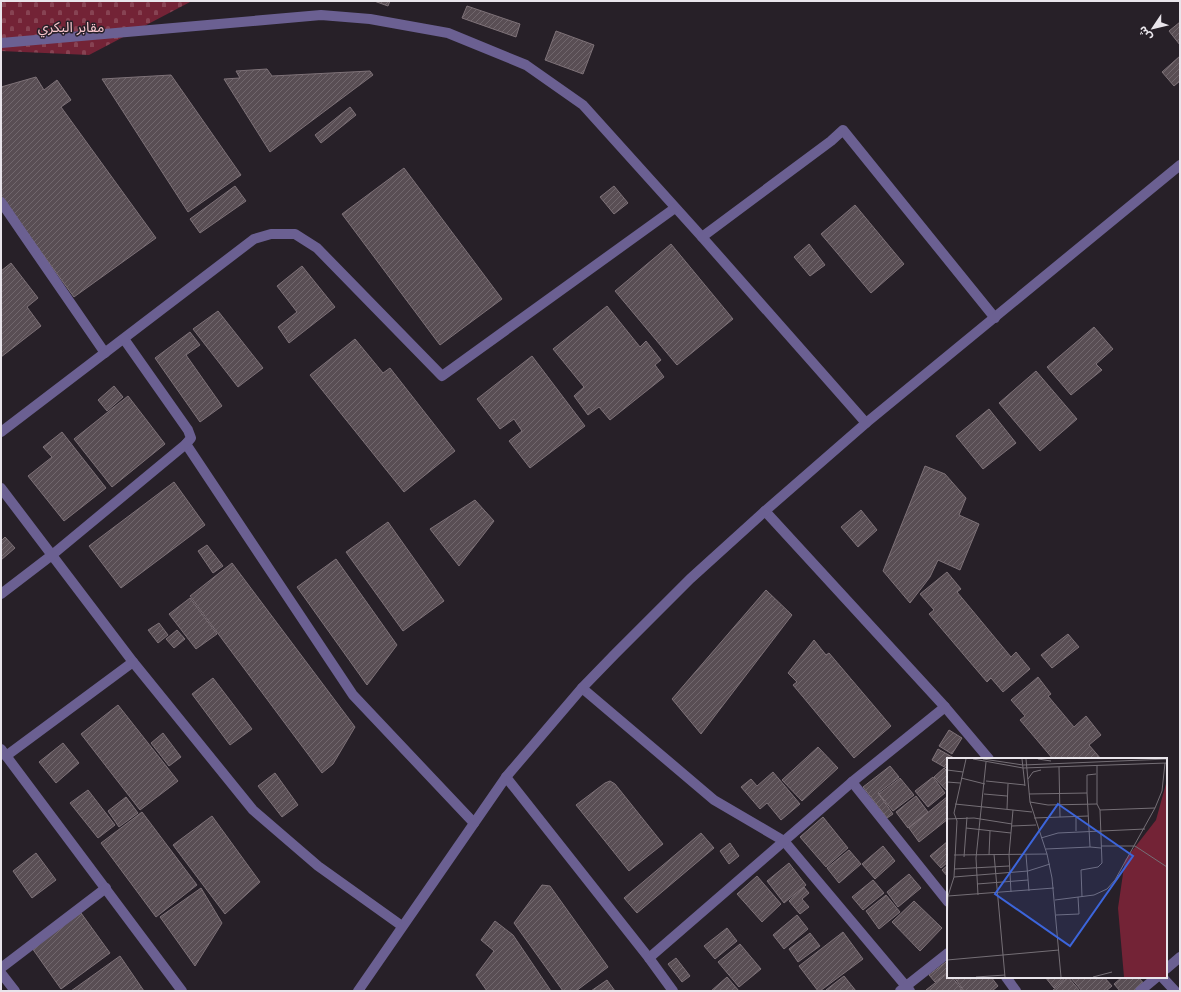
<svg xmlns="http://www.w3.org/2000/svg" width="1181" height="992" viewBox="0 0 1181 992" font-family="Helvetica,'Noto Sans Arabic',sans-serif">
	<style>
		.cemetery { fill: url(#cemetery-stones) }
		.building { fill: url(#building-hatch); stroke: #7e7278 }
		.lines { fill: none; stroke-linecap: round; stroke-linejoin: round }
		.minor { stroke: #6b6092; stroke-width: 10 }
		.labels { text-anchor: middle; stroke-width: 3; stroke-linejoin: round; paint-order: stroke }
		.park-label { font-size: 14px; fill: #f9c6cd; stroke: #272028 }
		.inset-road { fill: none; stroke: #756f76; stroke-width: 1 }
		.view { fill: #3c65db; fill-opacity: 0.15; stroke: #3c65db; stroke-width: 2 }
		.inset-edge { fill: none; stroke: #e9e5eb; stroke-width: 2 }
	</style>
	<defs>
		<pattern id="cemetery-stones" width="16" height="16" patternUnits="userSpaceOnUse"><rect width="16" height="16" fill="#732336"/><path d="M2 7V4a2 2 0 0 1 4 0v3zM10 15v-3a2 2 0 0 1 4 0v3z" fill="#874353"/></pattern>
		<pattern id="building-hatch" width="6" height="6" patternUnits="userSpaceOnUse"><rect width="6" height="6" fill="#594e54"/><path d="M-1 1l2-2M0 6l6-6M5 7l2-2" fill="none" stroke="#71676d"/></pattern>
	</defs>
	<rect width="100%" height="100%" fill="#272028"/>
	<!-- cemetery -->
	<path class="cemetery" d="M1,1H192L89,55L1,51Z"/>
	<!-- building -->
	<g class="building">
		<path d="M374,1H390L388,6Z"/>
		<path d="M467,6L520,24L516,37L462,18Z"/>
		<path d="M1180,22V45L1169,31Z"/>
		<path d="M556,31L594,45L583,74L545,60Z"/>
		<path d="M1180,56V81L1174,86L1162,72Z"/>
		<path d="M267,69L272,76L370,71L373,75L270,152L224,79L240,78L236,71Z"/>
		<path d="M171,75L241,175L188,212L102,79Z"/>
		<path d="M36,77L44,90L57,80L71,100L61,107L156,238L74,297L1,197V87Z"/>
		<path d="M350,107L356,115L321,143L315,135Z"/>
		<path d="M404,168L502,299L440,345L342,214Z"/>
		<path d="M235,186L246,201L200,233L190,219Z"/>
		<path d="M614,186L628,203L614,214L600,197Z"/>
		<path d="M855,205L904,264L871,293L821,234Z"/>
		<path d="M671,244L733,319L677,365L615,291Z"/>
		<path d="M809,244L825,265L810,276L794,257Z"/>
		<path d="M11,263L38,298L27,307L41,326L1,357V271Z"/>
		<path d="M302,266L335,307L289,343L278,327L297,312L277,286Z"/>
		<path d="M607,306L640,347L646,341L661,360L655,365L664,377L610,420L599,407L588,415L574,396L584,387L553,349Z"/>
		<path d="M218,311L263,368L238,387L193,329Z"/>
		<path d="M1094,327L1113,349L1096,364L1102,370L1071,395L1047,367Z"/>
		<path d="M190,332L200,345L186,355L222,406L200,422L155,358Z"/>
		<path d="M355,339L383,373L390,368L455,451L404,492L310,375Z"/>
		<path d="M532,356L585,426L530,468L509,441L522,431L514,419L500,429L477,399Z"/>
		<path d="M1036,371L1077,419L1040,451L999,403Z"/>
		<path d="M114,386L123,397L107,411L98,400Z"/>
		<path d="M128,396L165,444L112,487L74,439Z"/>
		<path d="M989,409L1016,443L983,469L956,436Z"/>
		<path d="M62,432L106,488L64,521L28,476L52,457L43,447Z"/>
		<path d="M925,466L945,474L966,498L959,515L979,524L960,570L938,560L930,577L910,603L883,571Z"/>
		<path d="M174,482L205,525L121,588L89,546Z"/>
		<path d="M475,500L494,521L459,566L430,529Z"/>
		<path d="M861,510L877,530L858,547L841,527Z"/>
		<path d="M388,522L444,601L403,631L346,552Z"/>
		<path d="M5,537L15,548L1,560V541Z"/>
		<path d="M207,545L223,566L213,573L198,551Z"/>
		<path d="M336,559L397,645L367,685L297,587Z"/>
		<path d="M232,563L355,727L333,764L322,773L190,596Z"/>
		<path d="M947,572L961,589L957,592L1011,657L1016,652L1030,669L1003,692L991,678L987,682L929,614L934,610L920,594Z"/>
		<path d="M766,590L792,615L701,734L672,699Z"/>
		<path d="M190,598L217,634L196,649L169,614Z"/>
		<path d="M159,623L168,635L158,643L148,630Z"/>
		<path d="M177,630L185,639L174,648L166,639Z"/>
		<path d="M1068,634L1079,647L1052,668L1041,655Z"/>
		<path d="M814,640L826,655L829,653L891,726L854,758L793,685L797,682L788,673Z"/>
		<path d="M1038,677L1051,694L1048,696L1074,727L1086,716L1101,735L1089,745L1101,759H1053L1020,720L1025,716L1011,700Z"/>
		<path d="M213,678L252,729L230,745L192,694Z"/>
		<path d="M118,705L178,781L140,810L81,734Z"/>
		<path d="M949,730L962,738L952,754L939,746Z"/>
		<path d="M163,733L181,757L169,766L151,743Z"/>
		<path d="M63,743L79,763L56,783L39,762Z"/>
		<path d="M818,747L838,768L802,801L782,780Z"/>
		<path d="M938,749L954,758L948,759V769L932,760Z"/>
		<path d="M890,766L899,777L878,793L893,814L887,818L863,787Z"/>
		<path d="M944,768L948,772V788L946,790L934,777Z"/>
		<path d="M773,772L800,804L781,820L767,803L760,809L741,787L751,779L757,786Z"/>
		<path d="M275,773L298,805L282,817L258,786Z"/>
		<path d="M933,777L945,793L928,807L915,791Z"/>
		<path d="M900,778L914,795L893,811L879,794Z"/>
		<path d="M610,781L615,784L663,844L629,871L576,805L605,783Z"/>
		<path d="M88,790L115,825L98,838L70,803Z"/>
		<path d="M916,796L928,812L908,828L896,812Z"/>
		<path d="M948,796V819L919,842L909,828Z"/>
		<path d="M126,797L138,813L119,827L108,811Z"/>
		<path d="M142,812L197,885L156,917L101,843Z"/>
		<path d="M212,816L260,882L225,914L173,845Z"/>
		<path d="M823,817L848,848L826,867L800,837Z"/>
		<path d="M701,833L714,848L637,913L624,898Z"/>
		<path d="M948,841V862L941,868L930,856Z"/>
		<path d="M730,843L739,856L729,864L720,851Z"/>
		<path d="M883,846L895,861L875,879L862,864Z"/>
		<path d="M849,850L861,864L839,883L827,868Z"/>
		<path d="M36,853L56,880L32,898L13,871Z"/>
		<path d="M789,863L806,885L784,903L767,881Z"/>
		<path d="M948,865V877L942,870Z"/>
		<path d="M909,874L921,888L898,907L887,892Z"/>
		<path d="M757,876L781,904L762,922L737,894Z"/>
		<path d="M873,880L884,893L863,910L852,897Z"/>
		<path d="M542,885L550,886L608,967L576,991H563L514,923Z"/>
		<path d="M804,887L809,893L802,899L809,907L800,914L789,901Z"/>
		<path d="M201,888L222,923L195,966L160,917Z"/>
		<path d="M886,895L900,912L879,929L866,911Z"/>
		<path d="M914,901L942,928L920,951L892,922Z"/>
		<path d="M81,913L110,953L61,989L32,948Z"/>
		<path d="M797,915L808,929L784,949L773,935Z"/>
		<path d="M495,921L513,935L551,991H487L476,975L494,951L481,940Z"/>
		<path d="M727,928L737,941L715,959L704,946Z"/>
		<path d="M843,932L863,959L820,991H818L799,966Z"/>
		<path d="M810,933L820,946L798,962L789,949Z"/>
		<path d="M740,944L761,969L739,987L718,962Z"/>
		<path d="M120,956L144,991H71Z"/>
		<path d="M676,958L690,976L682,982L668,964Z"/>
		<path d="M946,962L948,965V972L935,982L929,975Z"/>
		<path d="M948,973V977H952L963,991H926V990Z"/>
		<path d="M844,976L856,991H826V990Z"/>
		<path d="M727,977L739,991H711Z"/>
		<path d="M954,977H991L998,986L992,991H964Z"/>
		<path d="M1045,977H1066L1054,988Z"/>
		<path d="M1068,977L1080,991H1052Z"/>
		<path d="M1070,977H1104L1112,986L1106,991H1082Z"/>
		<path d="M1122,977H1138L1148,988L1145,991H1120L1114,984Z"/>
		<path d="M607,980L615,991H591Z"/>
	</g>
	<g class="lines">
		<!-- minor -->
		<g class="minor">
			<path d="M1,43L321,15L370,19L448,33L526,65L583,105L702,237L866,423"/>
			<path d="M1,202L105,353"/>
			<path d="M702,237L831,141L843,130L995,318"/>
			<path d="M1,432L254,239L271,234H295L317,248L442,376L675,208"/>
			<path d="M186,444L353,695L474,823"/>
			<path d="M1,488L133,662L253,810L318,866L402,926"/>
			<path d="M765,511L945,707L989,759"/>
			<path d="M1,594L52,555L186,444L191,438L188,430L124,339"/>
			<path d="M582,688L714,800L784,841L910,991"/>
			<path d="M1,749L182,991"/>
			<path d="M6,756L133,662"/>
			<path d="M506,777L649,958L673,991"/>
			<path d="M852,782L948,902"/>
			<path d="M649,958L852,782L945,707"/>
			<path d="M1,968L106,888"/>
			<path d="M1166,969L1180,957"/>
			<path d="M1,973L15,991"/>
			<path d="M1006,977L1016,991"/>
			<path d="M1162,977L1175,991"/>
			<path d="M358,991L506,777L582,688L615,654L690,579L765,511L866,423L1180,165"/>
			<path d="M900,991L948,953"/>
			<path d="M1140,991L1157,977"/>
		</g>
	</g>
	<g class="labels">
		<!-- park labels -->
		<g class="park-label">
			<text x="71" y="32">مقابر البكري</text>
		</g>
	</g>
	<!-- overview -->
	<g transform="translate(947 758)">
		<rect width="220" height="220" fill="#272028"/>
		<path d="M220,22V219H177L171,150L178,102L209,62Z" fill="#732336"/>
		<path class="inset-road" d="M26,1L76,10L220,5M36,1L76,7L220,1M75,1L78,28M79,1L83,44L100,96L105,120L114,219M91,1L104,3M112,9L113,59M0,12L16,14M14,20L38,26M81,21L86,14L94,12M39,23L78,27M0,24L13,25M140,35V17L149,16M37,36L60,38M82,36L140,35L143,89L154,90M83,44L101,47L150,46L153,52L208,50M8,46L85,54M150,46V7M60,51L61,26M129,59V73M87,60L141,58M0,61L27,60L65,66M65,68L89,67M19,70L64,75M94,80L111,75L198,71M154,88H188L220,109M99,91L143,89M47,96L58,219M7,97L100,96M42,97L43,73M79,97L82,133M17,99L20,59M7,111L62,108M7,119L81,113L103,106M30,126L81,122M64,134L62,97L66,52M31,137L29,100L39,4M1,138L107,130M135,139L134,112L151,109L155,105L153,52M108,142L147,137L160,131L168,122L208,50L215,33L218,5M109,157L132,156L131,139M0,170L1,138L7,119L10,63L7,55L19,1M0,202L112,192M29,219L58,217M146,219L165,214"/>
		<path class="view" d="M111,46L186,98L123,188L48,136Z"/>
		<rect width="220" height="220" class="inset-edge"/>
	</g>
	<!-- border -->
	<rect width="1181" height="992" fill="none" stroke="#e9e5eb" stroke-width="4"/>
	<!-- north arrow -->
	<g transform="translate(1153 28) rotate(235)" stroke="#272028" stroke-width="3" paint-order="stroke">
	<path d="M0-3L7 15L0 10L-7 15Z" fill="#e9e5eb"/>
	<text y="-6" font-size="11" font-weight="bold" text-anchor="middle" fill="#e9e5eb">ش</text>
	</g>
</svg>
